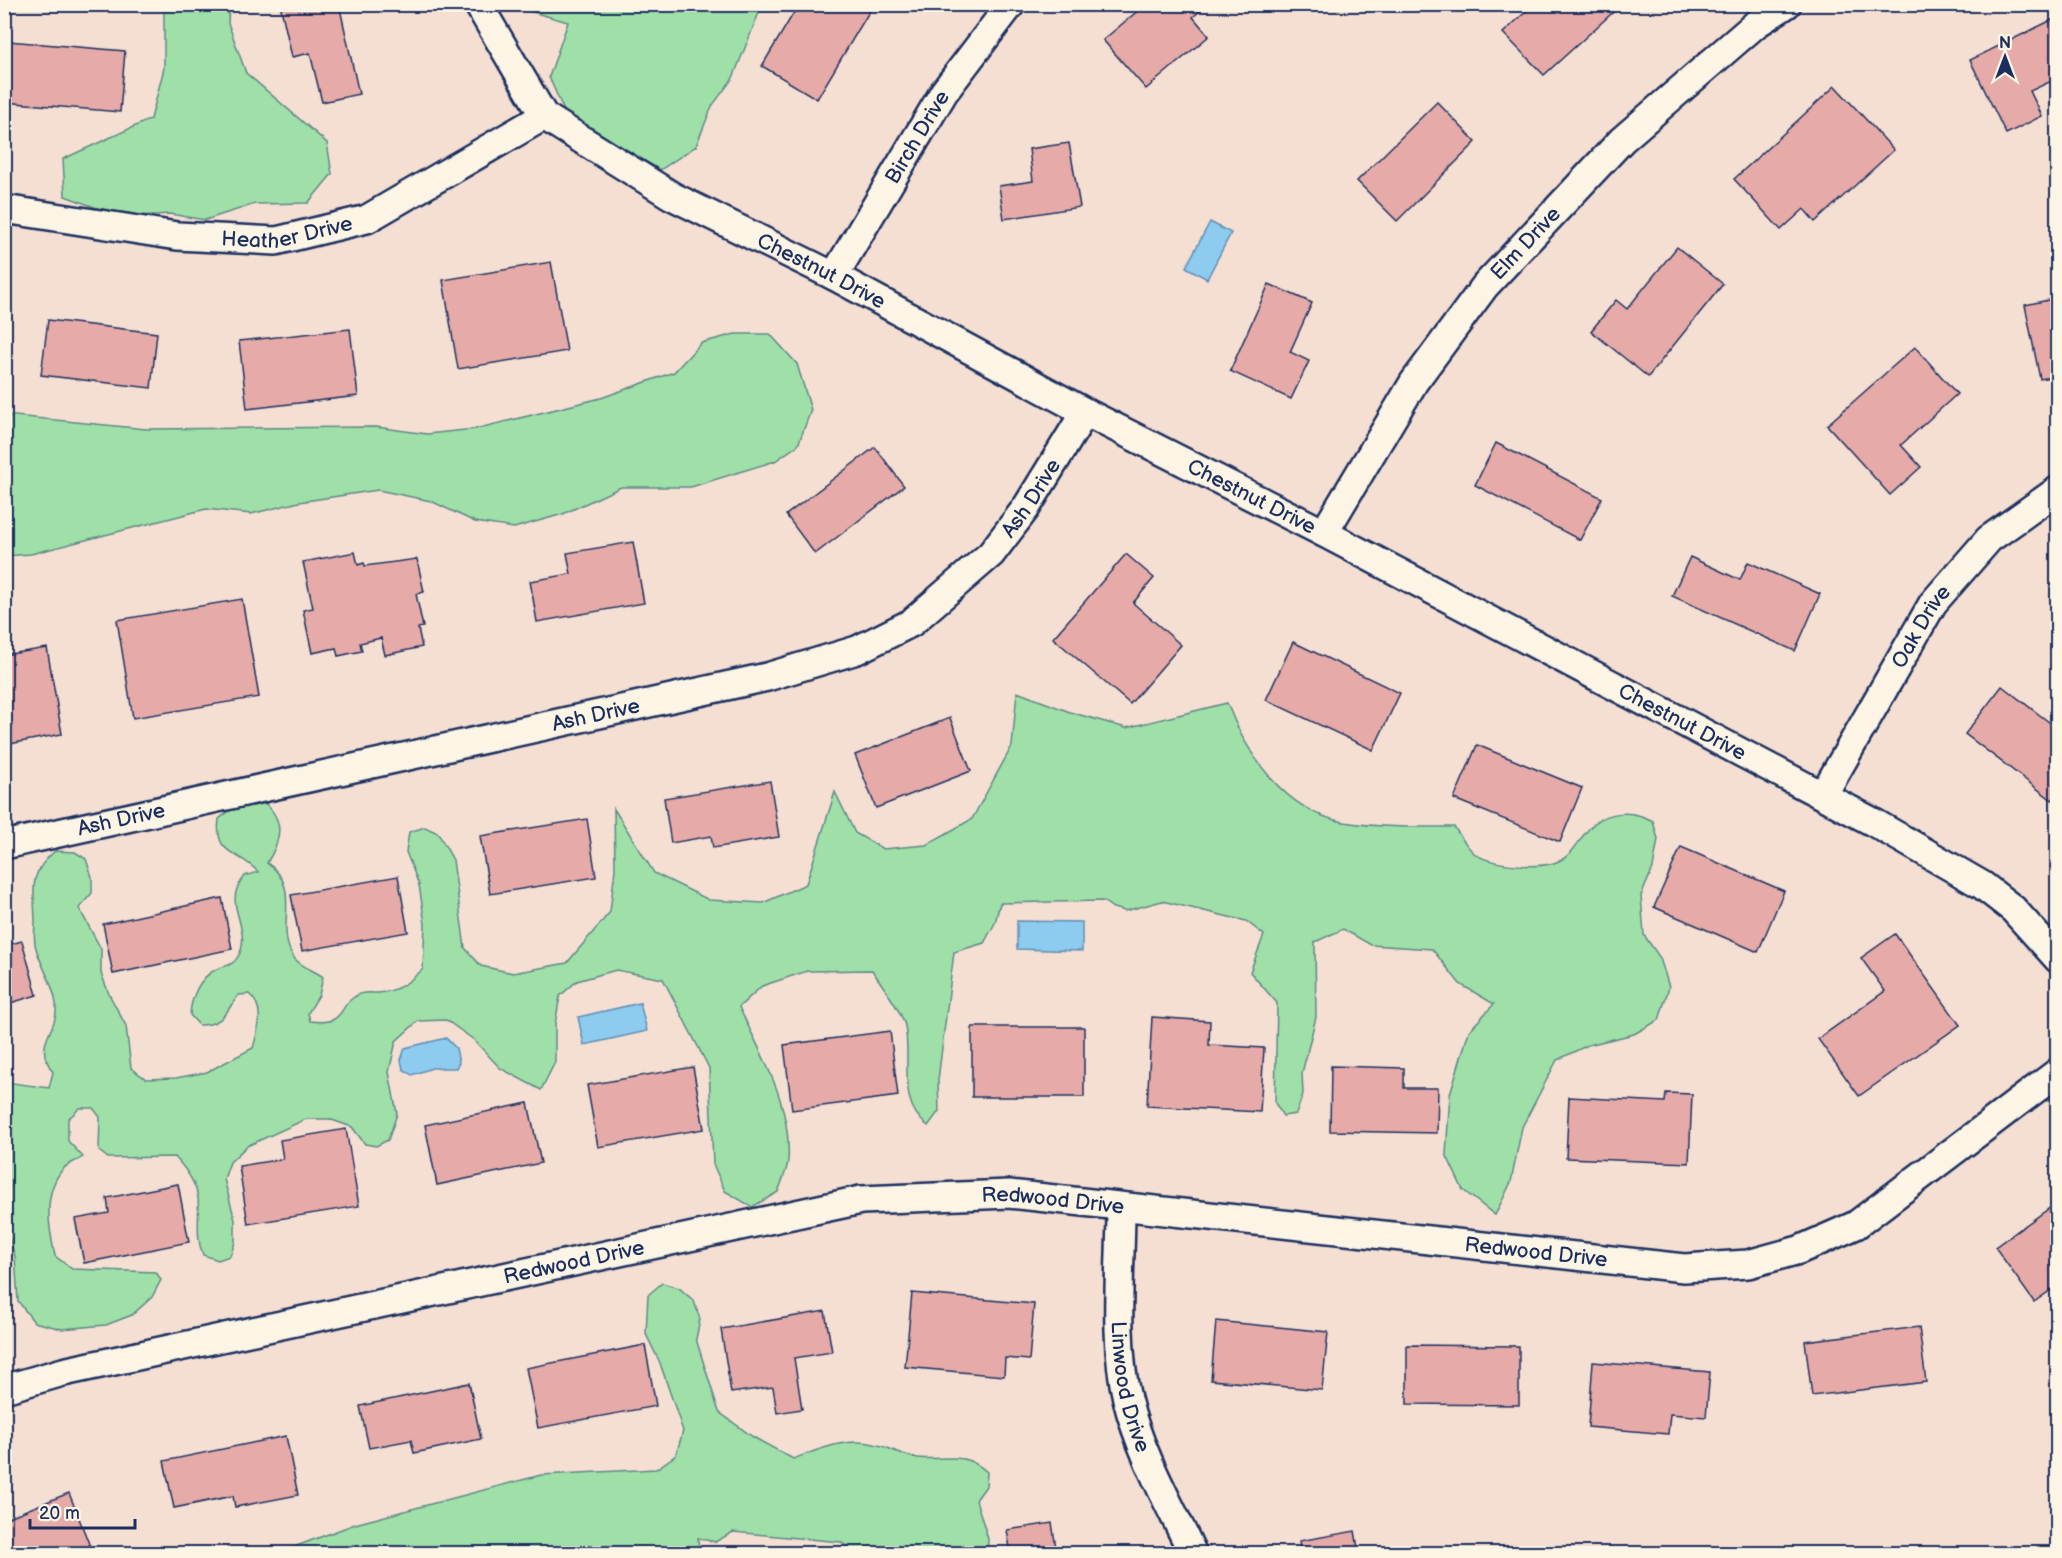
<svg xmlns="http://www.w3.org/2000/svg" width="2062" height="1558" viewBox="0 0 2062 1558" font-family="'Balsamiq Sans',sans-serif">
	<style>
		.green { fill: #9fe0a9; stroke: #5d8884; stroke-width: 1.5 }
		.water { fill: #8dccee; stroke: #5f8db4; stroke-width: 1.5 }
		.building { fill: #e6aba8; stroke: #1b2f5e; stroke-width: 1.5 }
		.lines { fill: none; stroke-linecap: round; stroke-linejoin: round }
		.minor-casing { stroke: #1b2f5e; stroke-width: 32 }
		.minor { stroke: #fcf5e5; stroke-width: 27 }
		.labels { text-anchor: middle; stroke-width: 6; stroke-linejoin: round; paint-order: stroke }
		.street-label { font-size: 21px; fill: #1b2f5e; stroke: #fcf5e5 }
	</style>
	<rect width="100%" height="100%" fill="#f5dfd3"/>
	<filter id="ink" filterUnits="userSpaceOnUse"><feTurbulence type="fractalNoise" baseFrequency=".0167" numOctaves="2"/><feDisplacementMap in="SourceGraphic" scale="12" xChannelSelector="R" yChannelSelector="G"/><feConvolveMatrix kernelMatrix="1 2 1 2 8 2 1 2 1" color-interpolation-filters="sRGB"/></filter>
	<g filter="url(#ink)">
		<!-- green -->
		<g class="green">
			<path d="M164,5H229L228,23L246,73L327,143L332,174L308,203L255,204L205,220L170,214L121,217L65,196L63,159L151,119L164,68Z"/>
			<path d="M507,5H762L733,78L712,106L696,146L660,170L565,113L549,77L568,22Z"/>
			<path d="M735,334H770L797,364L811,410L798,445L775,461L691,487H621L563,514L514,528L475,522L431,501L378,490L299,502L251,514L206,509L31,554L5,556V415L146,429L376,427L427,434L475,429L601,398L674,372L701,343Z"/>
			<path d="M1017,692L1070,712L1126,728L1227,703C1247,755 1285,812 1344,822C1379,828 1418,827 1454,827C1460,835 1466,846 1474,853C1488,865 1542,870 1559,861C1574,854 1577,842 1587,831C1604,810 1631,809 1653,821L1658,839L1653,868L1641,896L1644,935L1660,958L1669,987L1659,1020L1634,1034L1588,1045L1557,1060L1522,1127L1511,1182L1495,1215L1463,1190L1446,1154L1450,1094L1469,1031L1494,1004L1460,984L1432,949L1371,945L1343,929L1315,942L1316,1017L1302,1073L1303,1094L1296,1114L1283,1116L1275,1103L1277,1003L1250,972L1264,935L1246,921L1162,901L1125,911L1113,908L1103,901L1000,903L995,923L984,943L954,952L938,1080L939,1111L928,1126C896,1103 912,1061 905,1026C902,1011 881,984 872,970L807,971L762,986L739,1007C762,1056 792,1104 788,1161C787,1171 781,1183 778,1192L752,1207L725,1191L713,1164L709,1068L663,979L616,970L577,981L560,996L555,1024V1062L541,1090L500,1068L474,1040L446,1020L418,1021L396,1041L389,1072L397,1114L388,1140L376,1146L365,1144L352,1127L329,1119H306L247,1146L230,1162L224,1179L235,1220V1242L230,1256L218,1260L203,1255C195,1236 200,1218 198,1198C196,1183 185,1168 175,1157L108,1158L99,1151L100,1117L93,1108H80L68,1119V1141L83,1157C77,1161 67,1164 63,1169C42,1193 49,1229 55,1256L72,1269L156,1272L161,1280L152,1297L132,1315L106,1325L62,1329L34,1322L18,1301L15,1256L5,1226V1082L49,1088L53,1072C31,1042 59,1033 56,1004C54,984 41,967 36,948C33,940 35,929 35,921C34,888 28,874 55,851L75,852L86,859L92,877V893L79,908L101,949V973L109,994L126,1026L131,1068L146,1079L176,1078L207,1072L253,1048C258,1030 266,1008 249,994L239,995C225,1011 225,1025 199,1025L190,1015C191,998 199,977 217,969C227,965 233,966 239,955C250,933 231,911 236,892C237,886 242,880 245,876L258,872C239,850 214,857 219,819L236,806L260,799C286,819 282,838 267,863C305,888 272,930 295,959C303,968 314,970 323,977L319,995L308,1013L310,1021C350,1026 335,1004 360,994C365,992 373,993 378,993C399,991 409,982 423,969L425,924L419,885L406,852L409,832L425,827L438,833L453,860L465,948L481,966L513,973L567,963L610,912L615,869L614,809L654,873L709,900L763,903L806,884L835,792L855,833L883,849L926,845L972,819L1012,746Z"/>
			<path d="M662,1283L679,1288L694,1301L700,1319L696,1339L719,1412L753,1437L793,1459C820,1449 849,1436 878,1445C891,1448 905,1457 918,1458C946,1461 962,1450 987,1472L986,1486L976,1500L988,1539L987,1553H855L841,1542L733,1532L715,1542L698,1538L699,1554L278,1553L355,1524L541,1475L656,1469L676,1455L683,1431L660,1363L646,1334L648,1295Z"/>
		</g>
		<!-- water -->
		<g class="water">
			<path d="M1210,222L1231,233L1207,279L1186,267Z"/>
			<path d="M1017,921L1082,922V951L1017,949Z"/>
			<path d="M640,1003L647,1031L584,1045L578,1017Z"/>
			<path d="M446,1038L456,1048L459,1063L456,1068H432L412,1075L403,1069L401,1060L405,1048Z"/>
		</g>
		<!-- building -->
		<g class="building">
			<path d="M280,4H339L359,94L322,102L310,53L292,57Z"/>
			<path d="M799,4H868L872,7L817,99L762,66Z"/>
			<path d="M1146,4H1208L1193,17L1209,36L1146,89L1103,40Z"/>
			<path d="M1534,4H1621V5L1544,75L1503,33Z"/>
			<path d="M2058,17V78L2030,91L2042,116L2006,134L1970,60Z"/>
			<path d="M8,41L125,51L120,112L4,102Z"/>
			<path d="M1835,86L1894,150L1815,222L1804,209L1781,230L1734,179Z"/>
			<path d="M1437,102L1476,142L1397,221L1357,181Z"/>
			<path d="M1069,143L1080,207L1004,219L999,186L1033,181L1029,149Z"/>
			<path d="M1677,247L1723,284L1648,377L1591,331L1616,300L1627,309Z"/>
			<path d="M551,262L567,351L458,369L443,280Z"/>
			<path d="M1269,284L1312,303L1290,352L1309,361L1291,399L1230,371Z"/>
			<path d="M2058,298V376L2040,379L2025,305Z"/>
			<path d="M48,320L157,333L151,388L41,375Z"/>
			<path d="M350,329L358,396L247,409L239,341Z"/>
			<path d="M1915,347L1957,394L1901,445L1921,467L1890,495L1827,425Z"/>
			<path d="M1496,443L1602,498L1580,540L1475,485Z"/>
			<path d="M875,447L904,486L815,554L786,515Z"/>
			<path d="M633,542L644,603L537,622L530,581L571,574L567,553Z"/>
			<path d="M355,552L358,565L364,563L365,566L417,559L424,592L416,594L423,627L418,628L422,647L385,655L381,638L360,643L362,651L338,656L336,648L312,653L303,610L313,608L303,562Z"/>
			<path d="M1126,554L1154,578L1133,603L1181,645L1130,704L1053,638Z"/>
			<path d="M1690,557L1740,580L1748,562L1820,594L1795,651L1672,596Z"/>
			<path d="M242,599L259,697L133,718L117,620Z"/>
			<path d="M1293,642L1400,693L1373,750L1266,700Z"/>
			<path d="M47,648L62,734L4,745V655Z"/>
			<path d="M2002,686L2058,729V793L2052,800L1965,734Z"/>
			<path d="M950,718L971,771L876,808L855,755Z"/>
			<path d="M1477,745L1582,788L1560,842L1454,799Z"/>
			<path d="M770,781L779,837L713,848L711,836L671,843L664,798Z"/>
			<path d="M587,819L596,877L490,894L480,836Z"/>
			<path d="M1681,847L1784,891L1758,952L1654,907Z"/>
			<path d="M398,876L408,932L302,951L291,895Z"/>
			<path d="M222,898L232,949L113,974L103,924Z"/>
			<path d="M1895,934L1960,1025L1859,1096L1818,1039L1885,991L1861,958Z"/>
			<path d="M22,941L37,995L4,1005V946Z"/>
			<path d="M1152,1017L1210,1021L1209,1045L1264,1048L1260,1112L1147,1106Z"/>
			<rect x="972" y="1027" width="112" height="70"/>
			<path d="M890,1031L898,1096L792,1110L784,1045Z"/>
			<path d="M1331,1066L1404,1068V1088H1438L1437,1133L1330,1131Z"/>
			<path d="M693,1067L704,1129L598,1147L587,1085Z"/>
			<path d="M1666,1093L1692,1094L1689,1163L1566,1158L1569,1097L1665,1102Z"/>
			<path d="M528,1103L541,1163L437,1185L425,1125Z"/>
			<path d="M346,1129L359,1206L248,1224L239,1166L283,1159L280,1140Z"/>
			<path d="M178,1184L189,1242L84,1263L75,1219L109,1213L107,1198Z"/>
			<path d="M2058,1202V1285L2034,1302L1995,1247Z"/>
			<path d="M912,1293L1034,1304L1029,1360L1005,1358L1004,1376L905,1367Z"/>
			<path d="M825,1311L832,1352L794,1358L802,1409L777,1413L773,1387L731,1393L721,1329Z"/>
			<path d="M1216,1321L1328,1332L1322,1390L1211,1380Z"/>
			<path d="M1919,1327L1926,1382L1812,1396L1805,1341Z"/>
			<path d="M645,1345L656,1406L538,1428L526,1368Z"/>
			<path d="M1407,1345L1519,1346V1405L1407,1404Z"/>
			<path d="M1593,1362L1710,1372L1706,1417L1670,1414L1668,1434L1588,1427Z"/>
			<path d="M469,1383L481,1439L414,1453L411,1440L369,1448L360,1406Z"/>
			<path d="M286,1436L298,1495L235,1507L233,1496L174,1508L164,1461Z"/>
			<path d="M69,1493L93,1554H4V1519Z"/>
			<path d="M1052,1523L1057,1554H1011L1007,1530Z"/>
			<path d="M1355,1531L1359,1554H1301L1299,1541Z"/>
		</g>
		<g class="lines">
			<defs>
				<g id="minor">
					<path id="s1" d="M478,4L544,116L672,196L834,276L1085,412L1324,533L1873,822L1982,885L2013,909L2058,959"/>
					<path id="s2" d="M4,209L177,236L276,241L367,219L544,116"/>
					<path id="s3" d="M834,276L944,92L1011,4"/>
					<path id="s4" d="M1324,533L1414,382L1485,286L1622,140L1756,24L1787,4"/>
					<path id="s5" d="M1823,795L1933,603L1989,539L2058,490"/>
					<path id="s6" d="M4,845L767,677L857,650L911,623L991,554L1026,508L1085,412"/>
					<path id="s7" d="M1121,1208C1121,1268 1113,1340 1127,1399C1140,1453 1169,1503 1193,1554"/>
					<path id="s8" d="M4,1389L63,1372L861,1200L1009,1194L1684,1268L1748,1264L1799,1250L1856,1225L2058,1072"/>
				</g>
			</defs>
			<!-- minor casing -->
			<use href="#minor" class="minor-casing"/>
			<!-- minor -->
			<use href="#minor" class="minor"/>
		</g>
	</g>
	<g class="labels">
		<!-- street labels -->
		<g class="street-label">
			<text dy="7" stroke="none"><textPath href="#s3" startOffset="162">Birch Drive</textPath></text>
			<text dy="7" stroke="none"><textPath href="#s2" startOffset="286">Heather Drive</textPath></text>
			<text dy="7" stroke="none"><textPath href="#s4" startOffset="354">Elm Drive</textPath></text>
			<text dy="7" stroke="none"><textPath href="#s1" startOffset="448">Chestnut Drive</textPath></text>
			<text dy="7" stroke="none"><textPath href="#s1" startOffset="934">Chestnut Drive</textPath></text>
			<text dy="7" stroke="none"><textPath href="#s6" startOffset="1110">Ash Drive</textPath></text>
			<text dy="7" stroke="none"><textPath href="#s5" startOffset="195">Oak Drive</textPath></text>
			<text dy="7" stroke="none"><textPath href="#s6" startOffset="606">Ash Drive</textPath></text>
			<text dy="7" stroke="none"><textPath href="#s1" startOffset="1420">Chestnut Drive</textPath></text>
			<text dy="7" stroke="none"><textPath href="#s6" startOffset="120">Ash Drive</textPath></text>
			<text dy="7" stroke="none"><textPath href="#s8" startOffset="1070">Redwood Drive</textPath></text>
			<text dy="7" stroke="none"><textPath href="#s8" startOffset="1556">Redwood Drive</textPath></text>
			<text dy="7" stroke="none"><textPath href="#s8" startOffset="584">Redwood Drive</textPath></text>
			<text dy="7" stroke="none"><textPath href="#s7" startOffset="180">Linwood Drive</textPath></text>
		</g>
	</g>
	<!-- margin -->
	<rect width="2062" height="1558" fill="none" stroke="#fcf5e5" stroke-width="24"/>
	<rect x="12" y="12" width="2038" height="1534" fill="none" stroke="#1b2f5e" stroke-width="2" filter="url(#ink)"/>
	<!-- north arrow -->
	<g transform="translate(2005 57)" stroke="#fcf5e5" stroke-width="4.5" paint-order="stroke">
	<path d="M0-4.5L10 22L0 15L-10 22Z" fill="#1b2f5e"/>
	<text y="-9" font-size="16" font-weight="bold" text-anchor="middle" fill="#1b2f5e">N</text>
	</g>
	<!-- scale -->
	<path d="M30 1519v9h105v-9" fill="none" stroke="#1b2f5e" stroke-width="3"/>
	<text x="39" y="1519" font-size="18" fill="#1b2f5e" stroke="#fcf5e5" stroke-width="4.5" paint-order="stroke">20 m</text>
</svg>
